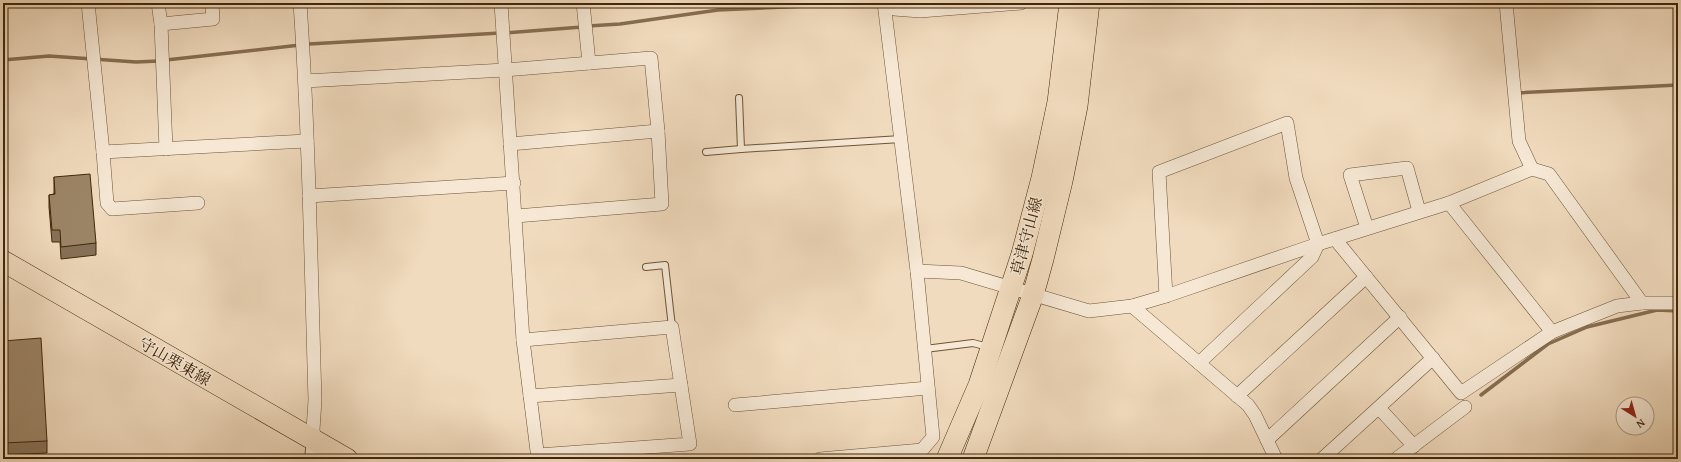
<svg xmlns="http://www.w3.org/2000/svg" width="1681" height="462" viewBox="0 0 1681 462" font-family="'Gentium Book Plus','Noto Serif JP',serif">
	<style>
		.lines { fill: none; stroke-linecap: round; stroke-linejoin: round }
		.stream { stroke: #866e50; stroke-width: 3.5 }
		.service-casing { stroke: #6c5436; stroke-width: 8 }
		.minor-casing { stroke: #6c5436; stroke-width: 14 }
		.tertiary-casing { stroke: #6c5436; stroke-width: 18 }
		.primary-casing { stroke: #402709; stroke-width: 22 }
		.service { stroke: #f6e8d5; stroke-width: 6 }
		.minor { stroke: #f6e8d5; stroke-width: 13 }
		.tertiary { stroke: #f6e8d5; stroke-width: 16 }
		.primary { stroke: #f1dbbe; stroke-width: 21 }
		.wall { fill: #867259; stroke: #402709 }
		.building { fill: #9c8567; stroke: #402709 }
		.labels { text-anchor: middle; stroke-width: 3; stroke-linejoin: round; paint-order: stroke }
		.street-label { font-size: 16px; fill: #402709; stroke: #f6e8d5 }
	</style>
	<rect width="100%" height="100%" fill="#f1dbbe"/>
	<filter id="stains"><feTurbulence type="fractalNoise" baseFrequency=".005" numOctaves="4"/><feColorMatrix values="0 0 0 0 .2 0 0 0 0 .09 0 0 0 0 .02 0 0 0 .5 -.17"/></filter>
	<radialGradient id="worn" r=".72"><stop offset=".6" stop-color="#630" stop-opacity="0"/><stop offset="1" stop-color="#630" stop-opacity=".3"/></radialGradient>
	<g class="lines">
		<!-- stream -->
		<g class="stream">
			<path d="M588,26L620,24L718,10L870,3"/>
			<path d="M506,33L582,27"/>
			<path d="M3,60L49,56L136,62L159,61"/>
			<path d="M166,60L309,44L500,33"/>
			<path d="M1516,93L1678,85"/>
			<path d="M1481,395L1548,344L1587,327L1657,310L1678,311"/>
		</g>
		<defs>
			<g id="service">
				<path d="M739,98L741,149"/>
				<path d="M706,152L741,149L901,139"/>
				<path d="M646,267L665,265L672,327"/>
				<path d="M925,349L973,343L988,347"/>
			</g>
			<g id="minor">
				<path d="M88,3L103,152"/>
				<path d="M158,3L161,24"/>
				<path d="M300,3C309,135 311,268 315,400L313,430L315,441"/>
				<path d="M501,3L523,340L538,459"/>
				<path d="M583,3L589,63"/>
				<path d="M887,3L889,6L894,9L920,11L1021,3"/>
				<path d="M1506,3L1519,141L1532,169"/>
				<path d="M305,81L505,70L651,58L658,131L662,204L516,216"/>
				<path d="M510,144L658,131"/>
				<path d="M166,149L161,24L213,19L212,3"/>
				<path d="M309,196L514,183"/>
				<path d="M198,203L112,209L107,203L103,152L307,141"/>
				<path d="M1449,203L1552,332"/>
				<path d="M1367,228L1350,175L1407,168L1419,211"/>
				<path d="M1335,239L1461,393L1552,332L1617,306L1642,303"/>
				<path d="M917,271L961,273L1089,311L1132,306L1166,296L1318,244L1449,203L1532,169L1549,174L1642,303H1678"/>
				<path d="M1166,296L1159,172L1287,123L1296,178L1318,244L1312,257L1199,363"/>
				<path d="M1132,306L1248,405L1255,415L1276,459"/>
				<path d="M523,340L672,327L690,444L538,455"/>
				<path d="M530,396L681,385"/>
				<path d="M1237,396L1366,277"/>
				<path d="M735,405L928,388"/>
				<path d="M1379,408L1414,446"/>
				<path d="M1267,440L1400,317"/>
				<path d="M820,459L922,450L933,437L917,271L884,3"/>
				<path d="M1322,459L1433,358"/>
				<path d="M1396,459L1465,407"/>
			</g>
			<path id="tertiary" d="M313,459L315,441"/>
			<g id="primary">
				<path d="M3,261L347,459"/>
				<path d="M947,459L979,385L1022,254L1042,178L1058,102L1070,3"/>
				<path d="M973,459L1033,295L1043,259L1062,181L1077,106L1089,3"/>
			</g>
		</defs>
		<!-- service casing -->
		<use href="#service" class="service-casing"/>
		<!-- minor casing -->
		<use href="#minor" class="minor-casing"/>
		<!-- tertiary casing -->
		<use href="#tertiary" class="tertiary-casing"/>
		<!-- primary casing -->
		<use href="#primary" class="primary-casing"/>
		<!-- service -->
		<use href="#service" class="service"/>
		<!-- minor -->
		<use href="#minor" class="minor"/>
		<!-- tertiary -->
		<use href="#tertiary" class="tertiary"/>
		<!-- primary -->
		<use href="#primary" class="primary"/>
	</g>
	<!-- wall -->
	<g class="wall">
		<path d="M54,177L96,243V255L61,259L60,242H52L49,207V195L54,194Z"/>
		<path d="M3,341L47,441V453L3,455Z"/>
	</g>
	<!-- building -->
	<g class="building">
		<path d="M90,174L96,243L61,247L60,230H52L49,195L55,194L54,177Z"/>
		<path d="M41,338L47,441L3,443V341Z"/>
	</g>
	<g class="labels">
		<!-- street labels -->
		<g class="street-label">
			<text transform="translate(1026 236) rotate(-75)" y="6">草津守山線</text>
			<text transform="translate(175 361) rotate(30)" y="6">守山栗東線</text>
		</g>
	</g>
	<!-- margin -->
	<rect width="1681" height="462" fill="none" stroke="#f1dbbe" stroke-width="16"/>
	<rect x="4" y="4" width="1673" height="454" fill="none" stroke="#402709" stroke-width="2"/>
	<rect x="8" y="8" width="1665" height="446" fill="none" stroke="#402709"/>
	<!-- north arrow -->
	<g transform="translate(1635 416) rotate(143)"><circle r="19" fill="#f6e8d5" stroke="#ad9b83"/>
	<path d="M0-3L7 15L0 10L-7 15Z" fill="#8f2418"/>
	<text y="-6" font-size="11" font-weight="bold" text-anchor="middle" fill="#402709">N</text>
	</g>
	<rect width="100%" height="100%" filter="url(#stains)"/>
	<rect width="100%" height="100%" fill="url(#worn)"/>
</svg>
